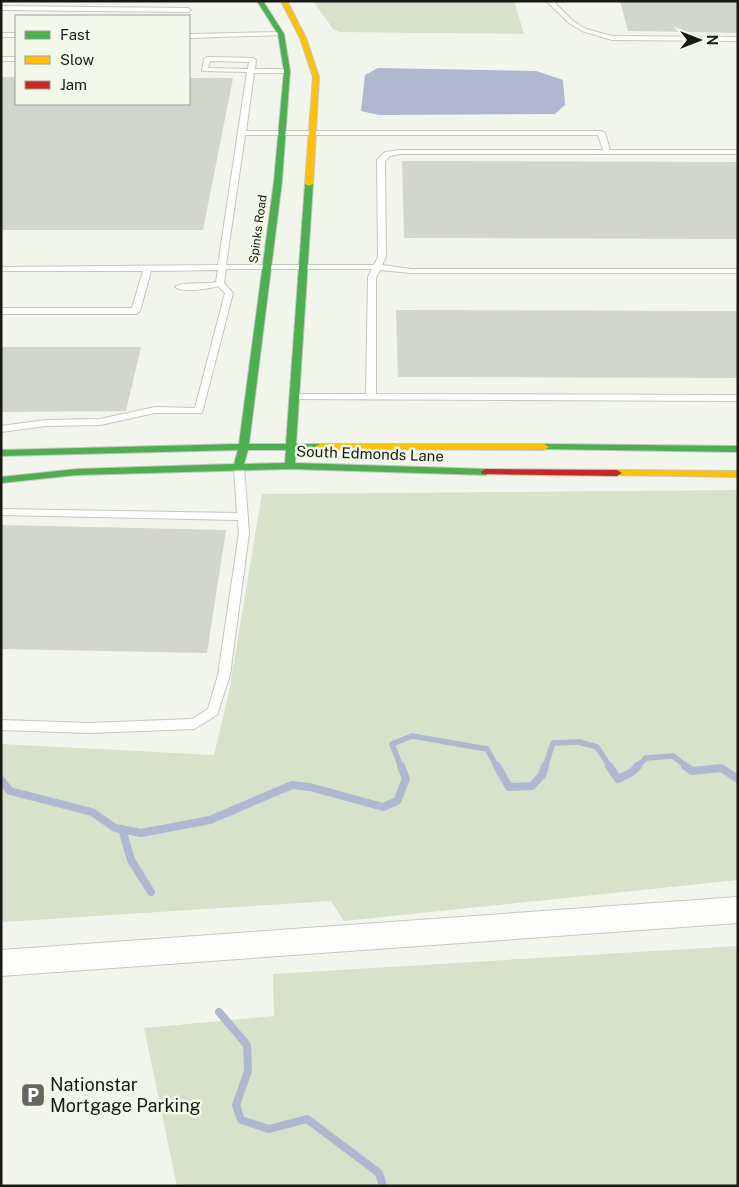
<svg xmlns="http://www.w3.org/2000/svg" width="739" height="1187" viewBox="0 0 739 1187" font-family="'Public Sans',sans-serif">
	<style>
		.green { fill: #d8e1c9 }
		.water { fill: #b0b7d0 }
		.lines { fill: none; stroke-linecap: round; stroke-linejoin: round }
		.stream-far1 { stroke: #b0b7d0; stroke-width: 5.5 }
		.stream { stroke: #b0b7d0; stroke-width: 8 }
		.building { fill: #d3d6ce }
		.lane-casing { stroke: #c4c6bf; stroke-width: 2 }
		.street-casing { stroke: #c4c6bf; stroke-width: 2 }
		.fast-casing { stroke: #c4c6bf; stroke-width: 2 }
		.slow-casing { stroke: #c4c6bf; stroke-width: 2 }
		.jam-casing { stroke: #c4c6bf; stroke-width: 2 }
		.lane { fill: #fdfefc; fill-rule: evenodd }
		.street { fill: #fdfefc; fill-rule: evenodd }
		.fast { fill: #4caf50; fill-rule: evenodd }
		.slow { fill: #ffc107; fill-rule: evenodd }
		.jam { fill: #c62828; fill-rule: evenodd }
		.labels { text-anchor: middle; stroke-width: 5; stroke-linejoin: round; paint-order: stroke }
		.far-street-label { font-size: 12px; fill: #171913; stroke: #f3f9e8 }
		.street-label { font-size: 15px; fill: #171913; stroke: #f3f9e8 }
		.near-poi-label { font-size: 18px; fill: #171913; stroke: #f3f9e8; text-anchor: start }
	</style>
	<rect width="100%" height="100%" fill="#f2f5ec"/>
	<!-- green -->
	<g class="green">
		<path d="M313,1H514L524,34L339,32L333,29Z"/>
		<path d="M738,490V880L344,921L331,901L3,922L1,921V744L214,755L229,692L262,494Z"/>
		<path d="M738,946V1186H177L144,1028L274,1016L273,974Z"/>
	</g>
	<!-- water -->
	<path class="water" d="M378,68L536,71L563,80L565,105L555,114L379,115L361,111L365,75Z"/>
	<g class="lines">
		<!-- stream-far1 -->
		<g class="stream-far1">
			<path d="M401,767L392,744L412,736L487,749L497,767"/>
			<path d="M545,767L553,743L579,742L597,747L610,767"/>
			<path d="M637,767L646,758L673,756L687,767"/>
		</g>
		<!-- stream -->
		<g class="stream">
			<path d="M497,766L509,787L532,786L542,775L545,766"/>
			<path d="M609,766L618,779L632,772L638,766"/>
			<path d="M685,766L692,771L721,768L738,779"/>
			<path d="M1,780L10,791L92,812L115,828L141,833L210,820L292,785L310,787L383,807L397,801L406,779L401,766"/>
			<path d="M122,829L131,860L151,892"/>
			<path d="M219,1012L247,1045L248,1071L236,1105L241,1120L269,1129L307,1119L379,1173L383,1186"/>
		</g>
	</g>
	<!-- building -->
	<g class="building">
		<path d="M620,1H738V33L628,31Z"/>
		<path d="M1,77H16V104H189V78H233L203,230H1Z"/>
		<path d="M402,161L738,162V239L404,238Z"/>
		<path d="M396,310L738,311V378L398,377Z"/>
		<path d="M1,347H141L126,411L1,412Z"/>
		<path d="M1,525L226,530L207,653L1,649Z"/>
	</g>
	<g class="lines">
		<defs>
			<g id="lane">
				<path d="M546,1H553L573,21L586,29L612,36L738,37V41L612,40L582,31L569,23Z"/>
				<path d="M1,6L188,8L191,10L188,12L1,10Z"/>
				<path d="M281,32L283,33V35L189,38V34Z"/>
				<rect x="1" y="33" width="15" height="4"/>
				<rect x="1" y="57" width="15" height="4"/>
				<path d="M207,57L253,58L256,60L255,69H287L290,71L287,73H254L246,131H601L605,133L610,150H738V154H400L390,156L385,161L386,257L382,265L411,269H738V273H411L380,270L376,277V394L738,395V401L291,399V395L294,394H366L368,277L372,269H226L224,283L233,293L202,413H155L100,425L46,426L1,432V426L46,420L100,419L155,407L195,408L225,293L218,286C208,289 183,293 175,287C183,281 204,285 216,282L218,270L151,271L140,311L136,314H1V308H132L143,271H1V267L218,265L247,72L202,71L204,59ZM210,61L249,62L248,69L208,68ZM245,135H598L603,150H400L385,152L377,160L378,257L374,265H226Z"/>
				<path d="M239,463L244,466L249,533L230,675L217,715L194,729L89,733L1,730V720L89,723L192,719L208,709L218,675L239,533L238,520L1,515V509L237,513L234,466Z"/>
			</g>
			<path id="street" d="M738,897V923L1,976V950Z"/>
			<g id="fast">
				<path d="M257,1H263L284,34L290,71L282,181L249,444H286L305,184L309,182L313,184L296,444H320L325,447L320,450H296L295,463L486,469L491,472L486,475L290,469L77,475L1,483V477L77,469L234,464L238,450L1,456V450L239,444L274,181L284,71L278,34ZM248,450H286L285,463L244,464Z"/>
				<path d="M544,444L738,446V452L540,449L539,447Z"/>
			</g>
			<g id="slow">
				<path d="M281,1H287L306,38L319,77L313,184L309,186L305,184L313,77L300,38Z"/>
				<path d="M320,444H544L549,447L544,450L316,449L315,447Z"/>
				<path d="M617,470L738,471V477L613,475L612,473Z"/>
			</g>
			<path id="jam" d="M486,469L617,470L622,473L617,476L482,474L481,472Z"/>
		</defs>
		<!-- lane casing -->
		<use href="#lane" class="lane-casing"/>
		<!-- street casing -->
		<use href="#street" class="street-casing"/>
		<!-- fast casing -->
		<use href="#fast" class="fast-casing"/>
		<!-- slow casing -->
		<use href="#slow" class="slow-casing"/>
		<!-- jam casing -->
		<use href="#jam" class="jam-casing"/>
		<!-- lane -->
		<use href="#lane" class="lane"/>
		<!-- street -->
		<use href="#street" class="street"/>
		<!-- fast -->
		<use href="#fast" class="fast"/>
		<!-- slow -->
		<use href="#slow" class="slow"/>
		<!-- jam -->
		<use href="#jam" class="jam"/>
	</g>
	<!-- icons -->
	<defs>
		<symbol id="parking-square" viewBox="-11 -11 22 22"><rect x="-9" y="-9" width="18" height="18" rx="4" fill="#64665f" stroke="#f3f9e8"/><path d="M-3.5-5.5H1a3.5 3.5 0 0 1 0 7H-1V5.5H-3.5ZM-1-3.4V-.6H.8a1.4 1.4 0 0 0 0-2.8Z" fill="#fff"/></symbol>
	</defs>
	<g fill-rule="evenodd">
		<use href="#parking-square" x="19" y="1081" width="28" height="28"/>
	</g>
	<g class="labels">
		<!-- far-street labels -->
		<g class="far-street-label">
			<text transform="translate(258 229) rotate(-82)" y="4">Spinks Road</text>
		</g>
		<!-- street labels -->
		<g class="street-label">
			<text transform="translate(370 454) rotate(2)" y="5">South Edmonds Lane</text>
		</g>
		<!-- near-poi labels -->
		<g class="near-poi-label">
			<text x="50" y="1091">Nationstar<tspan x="50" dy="21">Mortgage Parking</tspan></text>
		</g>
	</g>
	<!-- border -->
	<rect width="739" height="1187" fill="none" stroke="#171913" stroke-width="5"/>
	<!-- legend -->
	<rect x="15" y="15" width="175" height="90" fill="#f3f9e8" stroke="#9b9f93"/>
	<rect x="25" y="31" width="25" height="8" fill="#4caf50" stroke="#9b9f93"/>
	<text x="60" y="40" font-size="15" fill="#171913">Fast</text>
	<rect x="25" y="56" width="25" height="8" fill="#ffc107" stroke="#9b9f93"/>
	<text x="60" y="65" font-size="15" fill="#171913">Slow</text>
	<rect x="25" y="81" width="25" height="8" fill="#c62828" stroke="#9b9f93"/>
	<text x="60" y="90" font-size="15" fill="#171913">Jam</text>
	<!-- north arrow -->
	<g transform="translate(699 40) rotate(90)" stroke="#f3f9e8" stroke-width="4" paint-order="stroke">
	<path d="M0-4L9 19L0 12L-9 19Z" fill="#171913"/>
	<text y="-8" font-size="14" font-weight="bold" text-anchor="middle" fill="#171913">N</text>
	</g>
</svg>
